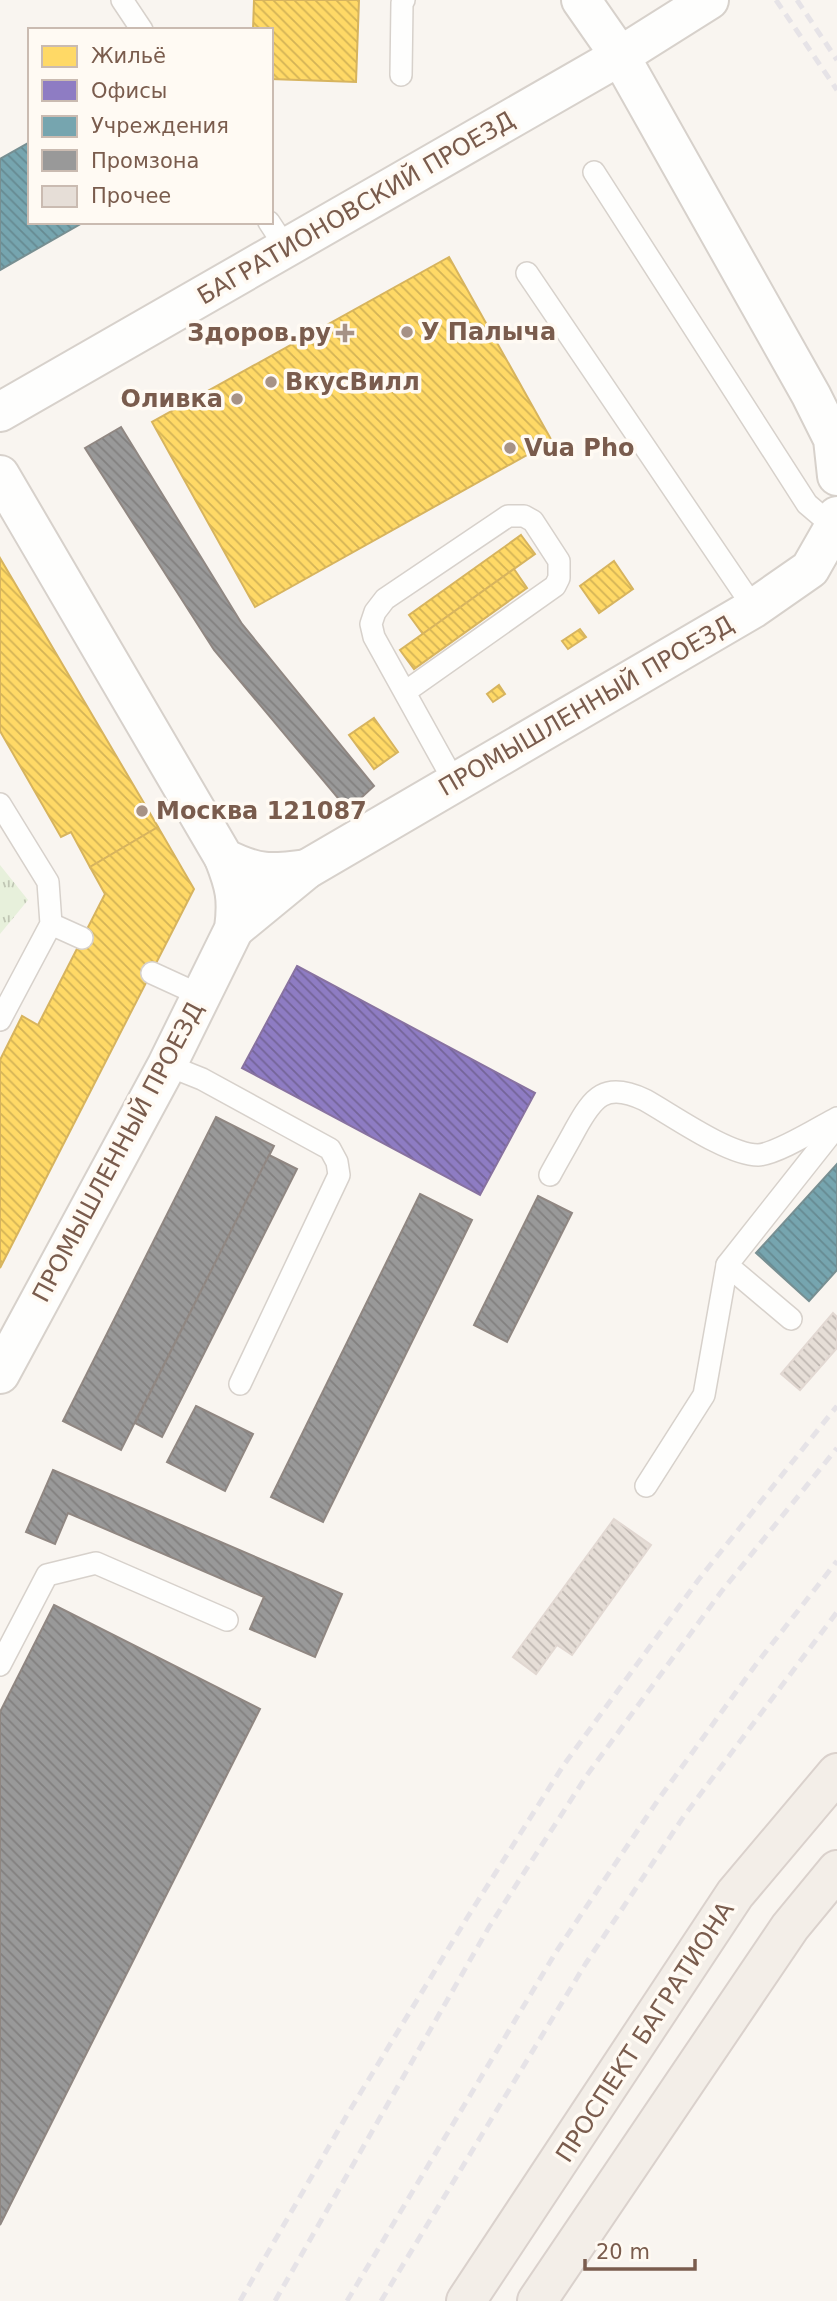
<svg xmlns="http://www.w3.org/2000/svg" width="837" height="2301" viewBox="0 0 837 2301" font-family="'DejaVu Sans',sans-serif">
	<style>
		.park { fill: url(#park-tufts) }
		.homes { fill: url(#homes-back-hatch); stroke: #d7b45e; stroke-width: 2 }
		.offices { fill: url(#offices-back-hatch); stroke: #8872a0; stroke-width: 2 }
		.public { fill: url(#public-back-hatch); stroke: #778f92; stroke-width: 2 }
		.industry { fill: url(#industry-back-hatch); stroke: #908782; stroke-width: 2 }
		.building { fill: url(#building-back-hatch); stroke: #e2d8d2; stroke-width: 2 }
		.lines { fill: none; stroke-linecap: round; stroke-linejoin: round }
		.service-casing { stroke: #d7d1cb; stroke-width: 24 }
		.minor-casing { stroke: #d7d1cb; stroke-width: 42 }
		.tertiary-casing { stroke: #d7d1cb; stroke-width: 42 }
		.primary-casing { stroke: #dad1cc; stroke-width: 42 }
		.service { stroke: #fefefd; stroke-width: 21 }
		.minor { stroke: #fefefd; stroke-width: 38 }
		.tertiary { stroke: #fefefd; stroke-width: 38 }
		.primary { stroke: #f3eee8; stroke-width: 38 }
		.rail { stroke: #e6e3e7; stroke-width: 5; stroke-dasharray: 10 7; stroke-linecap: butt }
		.poi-dot { fill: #a69286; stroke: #fffaf3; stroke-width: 2.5 }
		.labels { text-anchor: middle; stroke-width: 7; stroke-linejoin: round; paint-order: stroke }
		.street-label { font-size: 24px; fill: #7a5c4d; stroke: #fffaf3 }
		.poi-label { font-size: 24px; font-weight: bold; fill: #7a5c4d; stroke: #fffaf3; text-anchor: start }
	</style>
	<defs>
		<pattern id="park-tufts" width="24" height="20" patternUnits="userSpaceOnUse" patternTransform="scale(1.75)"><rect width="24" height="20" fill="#e7f0db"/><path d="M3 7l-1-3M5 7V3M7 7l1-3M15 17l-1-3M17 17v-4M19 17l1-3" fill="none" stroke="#c0c6b4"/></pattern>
		<pattern id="homes-back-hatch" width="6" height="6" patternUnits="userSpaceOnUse" patternTransform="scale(1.75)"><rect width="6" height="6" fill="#ffd966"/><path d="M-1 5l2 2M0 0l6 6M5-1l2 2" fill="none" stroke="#d3b356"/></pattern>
		<pattern id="offices-back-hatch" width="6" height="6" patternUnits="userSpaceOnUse" patternTransform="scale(1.75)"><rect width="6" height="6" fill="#8e7cc3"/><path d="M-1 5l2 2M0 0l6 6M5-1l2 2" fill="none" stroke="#746498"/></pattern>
		<pattern id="public-back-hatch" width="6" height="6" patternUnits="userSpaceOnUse" patternTransform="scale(1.75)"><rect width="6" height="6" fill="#76a5af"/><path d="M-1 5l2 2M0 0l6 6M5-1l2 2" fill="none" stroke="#668a91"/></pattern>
		<pattern id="industry-back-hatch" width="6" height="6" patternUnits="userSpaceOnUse" patternTransform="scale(1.75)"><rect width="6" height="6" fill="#999"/><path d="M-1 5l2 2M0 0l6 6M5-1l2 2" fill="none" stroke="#82807f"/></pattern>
		<pattern id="building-back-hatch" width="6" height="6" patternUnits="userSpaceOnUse" patternTransform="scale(1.75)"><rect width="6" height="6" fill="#e6ded7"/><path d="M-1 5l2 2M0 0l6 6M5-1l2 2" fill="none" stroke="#bfb7b1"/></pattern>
	</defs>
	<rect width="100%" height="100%" fill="#f9f5f0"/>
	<!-- park -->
	<path class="park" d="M0,865L28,900L0,934Z"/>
	<!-- homes -->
	<g class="homes">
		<path d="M254,0H359L356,82L271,79V30H253Z"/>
		<path d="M449,257L552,441L255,607L152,422Z"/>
		<path d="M521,535L535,554L423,634L409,615Z"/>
		<path d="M0,558L158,827L90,867L71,832L61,837L0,731Z"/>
		<path d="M614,561L633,589L599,613L580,586Z"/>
		<path d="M514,569L527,588L414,669L400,650Z"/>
		<path d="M580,629L586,637L568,649L562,641Z"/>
		<path d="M499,685L505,694L493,702L487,694Z"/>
		<path d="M374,718L398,752L374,769L349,735Z"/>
		<path d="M158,827L194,889L0,1268V1060L22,1016L38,1025L105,894L90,867Z"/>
	</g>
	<!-- offices -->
	<path class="offices" d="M297,966L535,1093L480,1195L242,1068Z"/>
	<!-- public -->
	<g class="public">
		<path d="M30,142V222H84L0,270V159Z"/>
		<path d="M837,1164V1270L809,1301L756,1253Z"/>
	</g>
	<!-- industry -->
	<g class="industry">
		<path d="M121,427L242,624L374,786L348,810L214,650L85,448Z"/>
		<path d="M216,1117L274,1146L121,1450L63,1421Z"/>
		<path d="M269,1155L297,1169L162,1437L135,1423Z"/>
		<path d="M420,1194L472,1220L323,1522L271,1497Z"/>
		<path d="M538,1196L572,1213L507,1342L474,1325Z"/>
		<path d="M196,1406L253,1434L225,1491L167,1462Z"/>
		<path d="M53,1470L342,1594L315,1657L250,1629L264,1597L68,1513L55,1544L26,1532Z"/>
		<path d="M54,1605L260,1709L0,2225V1712Z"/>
	</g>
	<!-- building -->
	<g class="building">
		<path d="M833,1313L837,1317V1348L800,1390L781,1374Z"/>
		<path d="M614,1519L651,1545L572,1655L557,1645L536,1674L513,1657Z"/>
	</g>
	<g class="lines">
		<defs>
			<g id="service">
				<path d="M122,0L142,30"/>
				<path d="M401,75L402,3L404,0"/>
				<path d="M594,172L807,504L834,527"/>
				<path d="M269,222L286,248"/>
				<path d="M527,273L754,608"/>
				<path d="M405,692L555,586L559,578V561L533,521L524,516H508L385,599L375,612L371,624L374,637L455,783"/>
				<path d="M0,804L48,882L51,924L0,1020"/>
				<path d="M51,924L82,938"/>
				<path d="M152,973L200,995"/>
				<path d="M167,1065L202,1079L330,1149L337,1162L339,1175L240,1384"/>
				<path d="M550,1175C558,1160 567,1145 575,1130C593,1097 605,1081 645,1100C672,1115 728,1155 758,1155C777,1154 818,1128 837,1118"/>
				<path d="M791,1319L727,1265L837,1126"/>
				<path d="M646,1486L704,1395L727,1265"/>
				<path d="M0,1665L47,1575L96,1563L227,1620"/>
			</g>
			<path id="minor" d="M581,0L620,56"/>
			<g id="tertiary">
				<path d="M620,56L811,395L833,439L837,476"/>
				<path d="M0,412L620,56L709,0"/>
				<path d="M0,475L224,858C258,875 270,874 307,869"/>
				<path d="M234,929L307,869L754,608L810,569L834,527L837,516"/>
				<path d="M0,1374L167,1065L234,929C238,899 235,886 224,858"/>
			</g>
			<g id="primary">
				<path d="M466,2301L735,1894L837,1773"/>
				<path d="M537,2301L790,1927L837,1870"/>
			</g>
		</defs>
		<!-- service casing -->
		<use href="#service" class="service-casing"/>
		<!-- minor casing -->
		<use href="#minor" class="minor-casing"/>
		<!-- tertiary casing -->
		<use href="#tertiary" class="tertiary-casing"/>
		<!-- primary casing -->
		<use href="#primary" class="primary-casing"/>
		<!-- service -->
		<use href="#service" class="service"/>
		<!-- minor -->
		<use href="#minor" class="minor"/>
		<!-- tertiary -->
		<use href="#tertiary" class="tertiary"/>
		<!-- primary -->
		<use href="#primary" class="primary"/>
		<!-- rail -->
		<g class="rail">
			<path d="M776,0L837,90"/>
			<path d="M797,0L837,60"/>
			<path d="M240,2301L347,2115L467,1918L563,1766L699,1579L837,1406"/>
			<path d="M275,2301L489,1927L587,1775L721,1592L837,1448"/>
			<path d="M347,2301L556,1952L658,1800L757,1663L837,1561"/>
			<path d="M381,2301L586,1963L684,1816L837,1612"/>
		</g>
	</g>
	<!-- markers -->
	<g class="poi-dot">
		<circle cx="407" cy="332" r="7"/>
		<path d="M341.5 322.5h7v7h7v7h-7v7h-7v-7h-7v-7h7z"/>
		<circle cx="271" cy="382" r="7"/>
		<circle cx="237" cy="399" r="7"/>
		<circle cx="510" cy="448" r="7"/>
		<circle cx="142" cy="811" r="7"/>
	</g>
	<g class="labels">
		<!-- street labels -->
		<g class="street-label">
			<text transform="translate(356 208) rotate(-30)" y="8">БАГРАТИОНОВСКИЙ ПРОЕЗД</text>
			<text transform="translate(586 706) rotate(-30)" y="8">ПРОМЫШЛЕННЫЙ ПРОЕЗД</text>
			<text transform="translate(118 1152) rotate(-62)" y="8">ПРОМЫШЛЕННЫЙ ПРОЕЗД</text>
			<text transform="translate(645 2032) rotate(-57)" y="8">ПРОСПЕКТ БАГРАТИОНА</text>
		</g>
		<!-- poi labels -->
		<g class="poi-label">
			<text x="421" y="340">У Палыча</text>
			<text x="331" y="341" text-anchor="end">Здоров.ру</text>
			<text x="285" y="390">ВкусВилл</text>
			<text x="223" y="407" text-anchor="end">Оливка</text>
			<text x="524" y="456">Vua Pho</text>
			<text x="156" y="819">Москва 121087</text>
		</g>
	</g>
	<!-- legend -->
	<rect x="28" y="28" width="245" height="196" fill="#fffaf3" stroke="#cabbb1" stroke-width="2"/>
	<rect x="42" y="46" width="35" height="21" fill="#ffd966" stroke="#cabbb1" stroke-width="2"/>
	<text x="91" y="63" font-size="21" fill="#7a5c4d">Жильё</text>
	<rect x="42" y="80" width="35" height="21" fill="#8e7cc3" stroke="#cabbb1" stroke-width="2"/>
	<text x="91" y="98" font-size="21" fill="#7a5c4d">Офисы</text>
	<rect x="42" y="116" width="35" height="21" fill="#76a5af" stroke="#cabbb1" stroke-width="2"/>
	<text x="91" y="133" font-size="21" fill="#7a5c4d">Учреждения</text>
	<rect x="42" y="150" width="35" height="21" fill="#999999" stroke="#cabbb1" stroke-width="2"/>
	<text x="91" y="168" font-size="21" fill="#7a5c4d">Промзона</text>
	<rect x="42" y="186" width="35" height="21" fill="#e6ded7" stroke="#cabbb1" stroke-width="2"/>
	<text x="91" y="203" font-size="21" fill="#7a5c4d">Прочее</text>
	<!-- scale -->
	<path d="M585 2259v10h110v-10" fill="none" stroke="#7a5c4d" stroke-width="3.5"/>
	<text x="596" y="2259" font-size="21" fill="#7a5c4d" stroke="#fffaf3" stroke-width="5" paint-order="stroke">20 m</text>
</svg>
